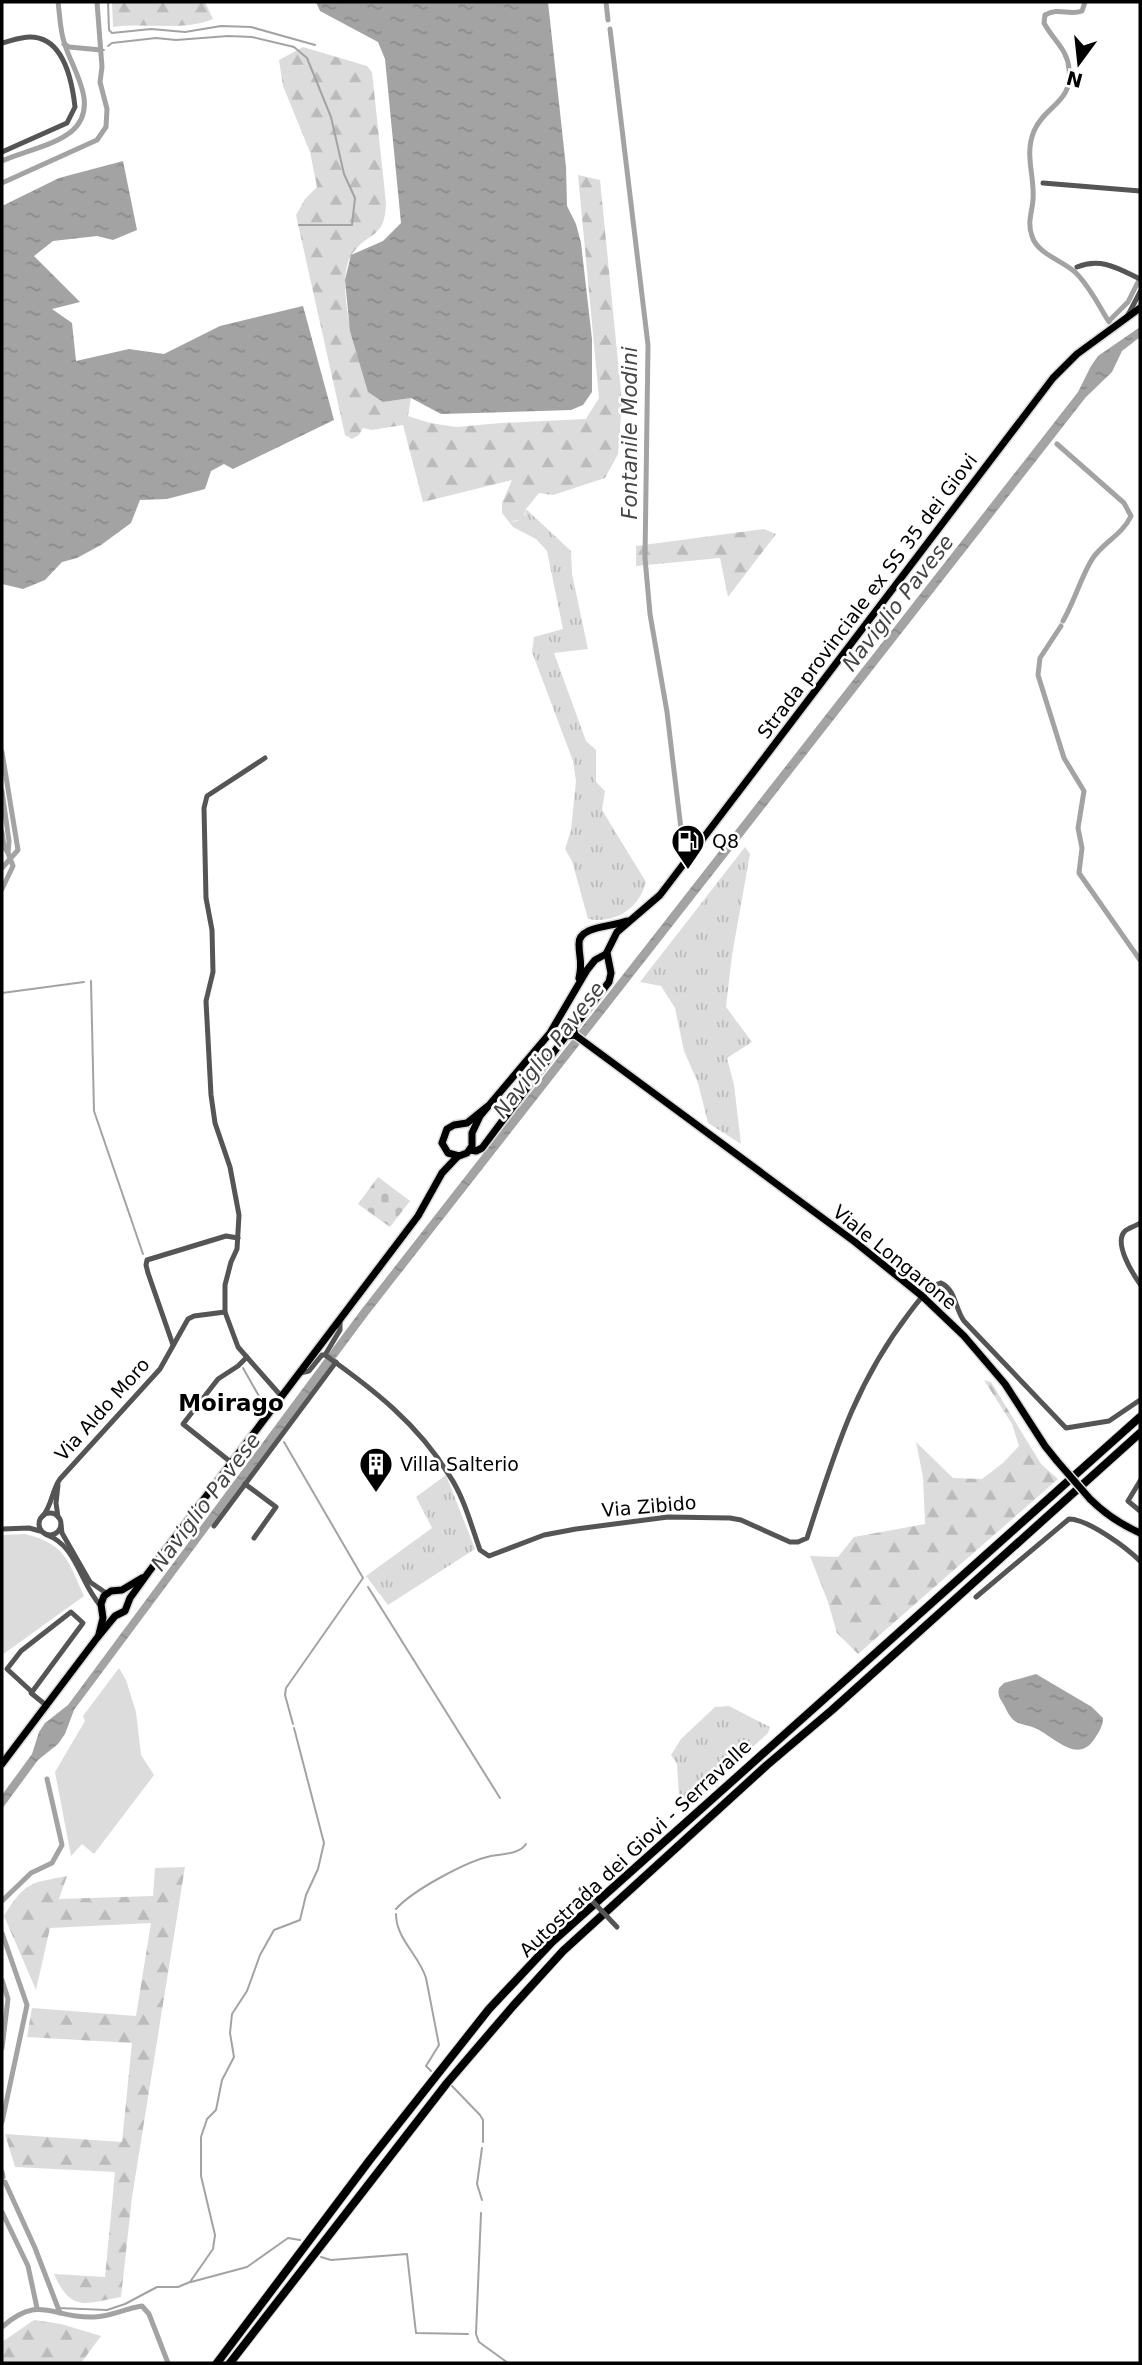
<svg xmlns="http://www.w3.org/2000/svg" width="1142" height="2365" viewBox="0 0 1142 2365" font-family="'DejaVu Sans',sans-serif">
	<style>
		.grass { fill: url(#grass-tufts) }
		.forest { fill: url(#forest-firs) }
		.cemetery { fill: url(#cemetery-stones) }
		.green { fill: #dcdcdc }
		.water { fill: url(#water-ripples) }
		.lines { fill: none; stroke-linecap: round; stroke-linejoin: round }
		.stream { stroke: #a3a3a3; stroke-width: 2 }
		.canal { stroke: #a3a3a3; stroke-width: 5 }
		.major-casing { stroke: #dbdbdb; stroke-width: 10 }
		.highway-casing { stroke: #dbdbdb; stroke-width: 10 }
		.minor { stroke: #555; stroke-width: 5 }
		.major { stroke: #000; stroke-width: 7 }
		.highway { stroke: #000; stroke-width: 8 }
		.major-bridge-casing { stroke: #dbdbdb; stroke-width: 10; stroke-linecap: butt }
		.minor-bridge { stroke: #555; stroke-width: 5 }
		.major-bridge { stroke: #000; stroke-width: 7 }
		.labels { text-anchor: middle; stroke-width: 5; stroke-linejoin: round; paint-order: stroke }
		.street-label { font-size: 19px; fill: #000; stroke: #fff }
		.poi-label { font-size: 19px; fill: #000; stroke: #fff; text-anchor: start }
		.water-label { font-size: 21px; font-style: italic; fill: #444; stroke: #fff }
		.quarter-label { font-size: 23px; font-weight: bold; fill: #000; stroke: #fff }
	</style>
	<defs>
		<pattern id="grass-tufts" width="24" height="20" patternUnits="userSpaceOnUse" patternTransform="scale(1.75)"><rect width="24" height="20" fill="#dcdcdc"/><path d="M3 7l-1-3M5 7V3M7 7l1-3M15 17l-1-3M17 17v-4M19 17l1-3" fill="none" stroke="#bbb"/></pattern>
		<pattern id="forest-firs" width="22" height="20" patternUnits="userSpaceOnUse" patternTransform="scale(1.75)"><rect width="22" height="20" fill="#dcdcdc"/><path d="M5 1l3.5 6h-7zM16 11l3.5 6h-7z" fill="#bbb"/></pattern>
		<pattern id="cemetery-stones" width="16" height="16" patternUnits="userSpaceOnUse" patternTransform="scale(1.75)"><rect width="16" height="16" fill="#dcdcdc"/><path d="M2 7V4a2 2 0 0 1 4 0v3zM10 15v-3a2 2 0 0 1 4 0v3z" fill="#bbb"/></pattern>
		<pattern id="water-ripples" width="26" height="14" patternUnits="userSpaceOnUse" patternTransform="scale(1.75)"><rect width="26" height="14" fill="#a3a3a3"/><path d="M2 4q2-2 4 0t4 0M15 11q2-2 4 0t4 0" fill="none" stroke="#8b8b8b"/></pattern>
	</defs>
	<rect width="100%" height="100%" fill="#fff"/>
	<!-- grass -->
	<g class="grass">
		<path d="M526,509L571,551L572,574L588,649L554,653L586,741L596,750V782L605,791L602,810L646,882C639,909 615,924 588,919L572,861L565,849L571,830L576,781L573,761L532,652L534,637L563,629L547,551L536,539L513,527L509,522L517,521L525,515Z"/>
		<path d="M745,847L750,854L732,955L726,1007L752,1042L727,1058L734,1085L741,1144L708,1123L698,1083L684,1051L675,1008L661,986L640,982Z"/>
		<path d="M446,1475L475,1549L388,1605L366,1576L432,1528L416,1497Z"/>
		<path d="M729,1706L770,1727L768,1733L680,1813L677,1764L671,1755L681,1739L715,1707Z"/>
	</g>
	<!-- forest -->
	<g class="forest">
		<path d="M112,2H205L213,19C182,32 146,22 113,27Z"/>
		<path d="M303,47L367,66L372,72L386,203C385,240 369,230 352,254C337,274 350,337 360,359C366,374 375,388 383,402L411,398L408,416L430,423L456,427L501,423L586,419L599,398L578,175L600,180L622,402L618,454L605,478L553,495L539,493L526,509L523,519L509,522L502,513V503L512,480L423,502L403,425L372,430L363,428L359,435L352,439L345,435L296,215L305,199L317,187L310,152L283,86L279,60Z"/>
		<path d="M764,529L776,534L728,597L720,558L636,566V546Z"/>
		<path d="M984,1380L991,1382L1041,1464L1058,1479L858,1654L837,1633L828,1602L810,1556L838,1557L854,1537L925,1524L923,1477L916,1442L953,1478L982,1479L1003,1463L1019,1446L1012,1424Z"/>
		<path d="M185,1867L132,2197L121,2297C84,2304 71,2312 54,2274L105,2277L115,2172L15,2167L5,2134L122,2142L132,2043L27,2037L32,2008L136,2016L151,1923L50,1928L36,1990L4,1916C25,1882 30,1883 67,1876L59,1899L153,1896L155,1868Z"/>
		<path d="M34,2320L61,2324L101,2336L81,2363H2V2342Z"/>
	</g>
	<!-- cemetery -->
	<path class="cemetery" d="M378,1177L410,1201L390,1227L358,1204Z"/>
	<!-- green -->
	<g class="green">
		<path d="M25,1534C66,1544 68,1561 84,1596L2,1655V1535Z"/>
		<path d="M119,1668L126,1680L136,1712L141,1755L154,1775L94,1854L82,1844L71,1856L55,1772L85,1721L83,1716Z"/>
	</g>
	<!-- water -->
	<g class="water">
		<path d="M316,2H548L566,167L567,206L576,224L581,243L592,339V392L583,405L571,410L441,414L411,398L383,402L368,392L350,331L345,280L351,255L383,241L401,223L385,59L378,42L320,11Z"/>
		<path d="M123,161L137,230L113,240L97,236L53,241L34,256L80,302L52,309L72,323L76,361L129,349L164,354L220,326L303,306L334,420L233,469L224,464L211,471L205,489L167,499L140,500L131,523L101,545L77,558L62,562L45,580L23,589L2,584V206L59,178Z"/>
		<path d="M1140,327V337L1122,351L1112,372L1086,397L368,1315L74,1710L65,1734L58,1744L38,1760L2,1809V1795L32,1754L39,1732L45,1723L68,1705L361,1310L1078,392L1091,366L1098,356Z"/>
		<path d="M1036,1674L1092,1707L1103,1718C1103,1726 1099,1732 1095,1738C1079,1764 1057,1740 1039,1730C1022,1721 1015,1729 1005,1707C1001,1699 997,1697 999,1688L1004,1683Z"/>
	</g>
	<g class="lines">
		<!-- stream -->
		<g class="stream">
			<path d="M108,2L109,30L112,33L151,29L185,32L221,26L251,27L315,45"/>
			<path d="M108,46L112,43L156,38L176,40L228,36L252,37L294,47L307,58L331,117L344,174L355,198L352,225H299"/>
			<path d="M101,50H104"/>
			<path d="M91,981L94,1111L143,1254"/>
			<path d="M2,993L84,982"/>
			<path d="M243,1368L264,1405"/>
			<path d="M284,1442L363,1578L286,1688L285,1695L293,1724"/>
			<path d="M368,1587L500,1798"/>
			<path d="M396,1909C413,1890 467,1861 491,1856C502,1854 520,1854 526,1844"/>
			<path d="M396,1914C396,1939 419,1955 426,1978L439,2045L426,2066L431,2071"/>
			<path d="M452,2086L480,2115L483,2120V2142"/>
			<path d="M482,2200L477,2184L482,2148"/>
			<path d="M481,2213L476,2334L479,2342L508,2363"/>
			<path d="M321,2257L331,2260L407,2254L416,2333L468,2334"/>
			<path d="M191,2282L247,2267L288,2238L300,2240"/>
			<path d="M58,2308L107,2310L125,2304L157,2287H178L190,2282L213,2249L215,2235L201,2176V2137L207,2119L216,2110L222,2080L234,2057L230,2033L232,2014L247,1991L260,1955L274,1930L300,1920L306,1895L318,1869L324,1843L294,1728"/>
		</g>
		<!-- canal -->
		<g class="canal">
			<path d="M606,2L608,20"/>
			<path d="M1085,2L1082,11C1069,16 1059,7 1045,15L1044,23C1053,40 1068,50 1069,69C1073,103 1045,105 1034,131C1024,155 1035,176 1033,200C1032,213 1027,222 1032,236C1037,254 1064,261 1076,273C1090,287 1099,306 1109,322"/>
			<path d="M610,29L648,345L645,558L650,614L667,712L682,837"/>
			<path d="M64,44L69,47L101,50"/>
			<path d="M2,161C24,151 54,146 72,131C100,106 73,71 65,45C60,32 60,16 58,2"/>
			<path d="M2,183L97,140L106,127L107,109L100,82L102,67L97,2"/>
			<path d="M1109,321L1128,302L1138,282"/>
			<path d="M1057,444L1124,503L1131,516C1122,536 1101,543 1091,561C1080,580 1074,602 1063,621"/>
			<path d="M1061,626L1040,658L1038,675L1064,758L1084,791L1078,828L1082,848L1079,873L1140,960"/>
			<path d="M2,752L18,850L2,868"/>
			<path d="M2,791L9,841L8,853L13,866L2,889"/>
			<path d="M2,832L4,846L8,853"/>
			<path d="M2,1901L31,1873L52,1863L62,1845L47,1779"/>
			<path d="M2,1933L27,2005L2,2122"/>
			<path d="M2,1980L8,1999L2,2048"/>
			<path d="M2,2172L3,2177"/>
			<path d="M5,2182L35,2248L60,2313"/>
			<path d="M2,2212L28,2266L37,2308"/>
			<path d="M2,2327C41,2293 52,2319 94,2317C111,2317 126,2308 142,2306L149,2314L168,2363"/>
		</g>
		<defs>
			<g id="major">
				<path d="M579,978C583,962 579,959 579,944C578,926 612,927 627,921"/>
				<path d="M575,1035L855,1242L922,1296L964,1336L1005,1384L1045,1446L1057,1461"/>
				<path d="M575,1035L573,1028L609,982L611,973L607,953"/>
				<path d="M488,1106L467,1123L454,1125L447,1129L442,1143L448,1153L459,1156L467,1153L472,1146V1133L480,1116L550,1033L587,970L595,960L606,954L617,932L660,895L1053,378L1077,354L1140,308"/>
				<path d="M470,1150L476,1151L482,1148L566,1036L575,1035"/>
				<path d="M1090,1499C1105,1514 1120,1524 1140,1533"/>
				<path d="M99,1634L103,1618L101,1604L104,1596L111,1591L122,1590L142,1578"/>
				<path d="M2,1764L97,1638L115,1616L125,1611L130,1598L148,1573L418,1216L442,1173L458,1156"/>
			</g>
			<g id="highway">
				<path d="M217,2363L369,2161L489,2009L552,1942L1140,1417"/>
				<path d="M230,2363L447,2083L513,2006L563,1951L767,1765L832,1710L1140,1433"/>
			</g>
		</defs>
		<!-- major casing -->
		<use href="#major" class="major-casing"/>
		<!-- highway casing -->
		<use href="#highway" class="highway-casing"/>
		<!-- minor -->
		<g class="minor">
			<path d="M2,43C11,41 20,37 30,37C64,37 72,80 75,107L67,123L2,152"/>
			<path d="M1043,183L1140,191"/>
			<path d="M1077,267C1101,257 1119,269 1140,279"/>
			<path d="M1127,317L1140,292"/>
			<path d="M265,758L207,796L204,808L206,898L212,930L213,972L206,1001L211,1095L215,1123L230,1167L239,1215L237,1249L231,1262L225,1285V1312L238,1347L282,1397"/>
			<path d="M1140,1223C1136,1226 1128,1228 1125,1231C1113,1243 1133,1274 1140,1284"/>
			<path d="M173,1345L148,1273L146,1265L147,1260L226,1236L238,1238"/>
			<path d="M325,1355C373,1389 418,1424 449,1475C464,1497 471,1525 480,1550L489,1556L544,1535L576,1529L668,1517L730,1518L741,1520L790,1542H798L807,1538C835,1452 854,1385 910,1312C919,1301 927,1287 941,1283C956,1290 955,1309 964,1321L1066,1428L1109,1421L1140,1400"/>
			<path d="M300,1373L309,1371L322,1355H325L340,1330V1321"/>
			<path d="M232,1463L183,1424L218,1379L238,1366L247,1357"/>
			<path d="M1140,1481L1128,1501L1140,1511"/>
			<path d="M245,1484L276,1507L254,1538"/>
			<path d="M58,1485L56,1503L58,1517"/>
			<circle cx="50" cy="1524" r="11"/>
			<path d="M43,1516C52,1505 52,1490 60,1479L160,1369L188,1319L194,1316L225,1312"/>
			<path d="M61,1525L62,1533L90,1582L106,1593"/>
			<path d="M214,1526L336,1362"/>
			<path d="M2,1529L29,1528L40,1531"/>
			<path d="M47,1535C77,1546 80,1583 100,1605"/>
			<path d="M976,1597L1069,1519C1088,1519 1127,1548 1140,1561"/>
			<path d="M32,1692L7,1669L21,1651L71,1612L83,1623L32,1692L31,1693L47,1706"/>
		</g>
		<!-- major -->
		<use href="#major" class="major"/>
		<!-- highway -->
		<use href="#highway" class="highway"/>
		<defs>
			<path id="major-bridge" d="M1057,1461L1090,1499"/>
		</defs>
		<!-- major-bridge casing -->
		<use href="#major-bridge" class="major-bridge-casing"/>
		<!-- minor-bridge -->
		<path class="minor-bridge" d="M581,1889L617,1927"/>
		<!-- major-bridge -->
		<use href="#major-bridge" class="major-bridge"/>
	</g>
	<!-- icons -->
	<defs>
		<symbol id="fuel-pin" viewBox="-11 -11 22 30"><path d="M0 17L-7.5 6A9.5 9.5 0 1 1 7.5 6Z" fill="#000" stroke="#fff"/><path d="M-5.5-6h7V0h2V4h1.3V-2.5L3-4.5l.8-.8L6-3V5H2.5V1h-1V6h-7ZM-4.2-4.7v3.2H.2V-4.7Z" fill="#fff"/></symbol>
		<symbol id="building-pin" viewBox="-11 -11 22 30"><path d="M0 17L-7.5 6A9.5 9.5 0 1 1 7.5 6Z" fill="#000" stroke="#fff"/><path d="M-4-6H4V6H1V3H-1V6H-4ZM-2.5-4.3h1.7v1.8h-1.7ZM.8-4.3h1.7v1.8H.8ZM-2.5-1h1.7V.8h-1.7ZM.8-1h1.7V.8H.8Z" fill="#fff"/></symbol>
	</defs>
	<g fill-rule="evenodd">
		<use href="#fuel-pin" x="669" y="822" width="38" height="52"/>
		<use href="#building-pin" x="357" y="1445" width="38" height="52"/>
	</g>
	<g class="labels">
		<!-- street labels -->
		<g class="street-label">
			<text transform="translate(867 596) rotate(-53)" y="7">Strada provinciale ex SS 35 dei Giovi</text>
			<text transform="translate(895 1257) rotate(39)" y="7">Viale Longarone</text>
			<text transform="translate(102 1409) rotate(-48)" y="7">Via Aldo Moro</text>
			<text transform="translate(649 1506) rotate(-5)" y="7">Via Zibido</text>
			<text transform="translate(635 1848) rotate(-43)" y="7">Autostrada dei Giovi - Serravalle</text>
		</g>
		<!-- poi labels -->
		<g class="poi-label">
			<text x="712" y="848">Q8</text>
			<text x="400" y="1471">Villa Salterio</text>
		</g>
		<!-- water labels -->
		<g class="water-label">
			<text transform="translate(630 433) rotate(-90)" y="7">Fontanile Modini</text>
			<text transform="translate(898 603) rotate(-52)" y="7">Naviglio Pavese</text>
			<text transform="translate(549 1050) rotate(-52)" y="7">Naviglio Pavese</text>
			<text transform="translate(206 1502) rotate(-53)" y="7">Naviglio Pavese</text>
		</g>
		<!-- quarter labels -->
		<g class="quarter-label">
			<text x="231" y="1411">Moirago</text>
		</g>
	</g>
	<!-- border -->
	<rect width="1142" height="2365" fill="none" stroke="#000000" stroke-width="7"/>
	<!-- north arrow -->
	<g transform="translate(1079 63) rotate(195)" stroke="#ffffff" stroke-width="5" paint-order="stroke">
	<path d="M0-5L12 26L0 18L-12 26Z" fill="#000000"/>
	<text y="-10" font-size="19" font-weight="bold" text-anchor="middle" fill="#000000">N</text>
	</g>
</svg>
